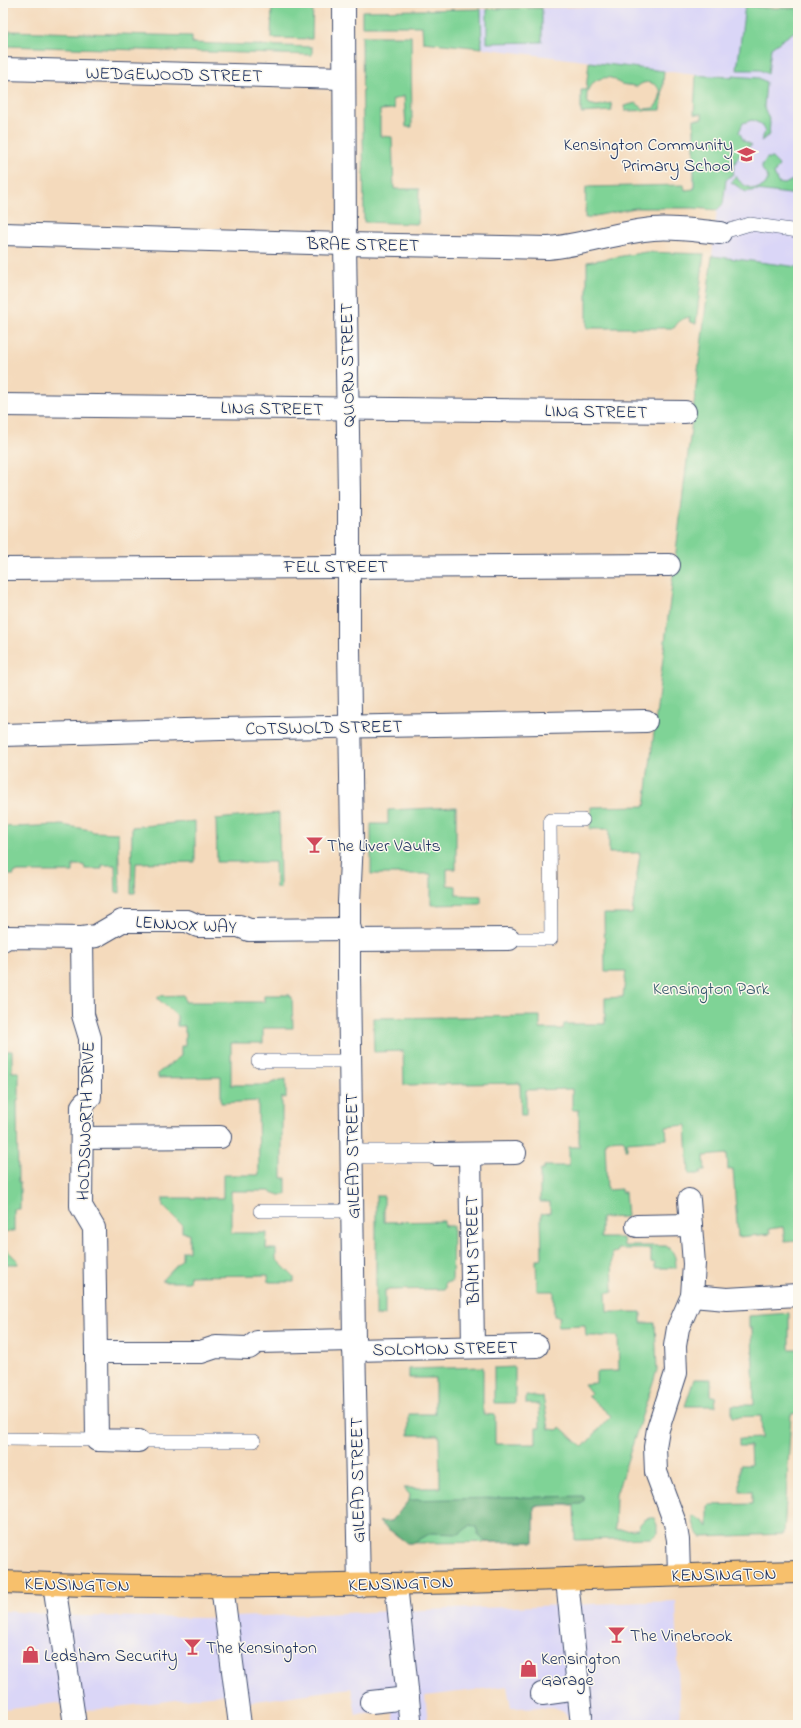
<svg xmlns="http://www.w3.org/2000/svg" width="801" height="1728" viewBox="0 0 801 1728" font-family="'Indie Flower',sans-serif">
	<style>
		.built { fill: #dad6f7 }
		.green { fill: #7fd396; stroke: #4d817a }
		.forest { fill: #67b57f; stroke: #41726e }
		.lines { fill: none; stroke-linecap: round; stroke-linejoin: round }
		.service-casing { stroke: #3c496c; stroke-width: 14 }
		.pedestrian-casing { stroke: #3c496c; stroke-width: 20 }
		.minor-casing { stroke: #3c496c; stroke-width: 24 }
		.primary-casing { stroke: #3c496c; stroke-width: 24 }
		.service { stroke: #fff; stroke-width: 13 }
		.pedestrian { stroke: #fff; stroke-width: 19 }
		.minor { stroke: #fff; stroke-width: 22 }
		.primary { stroke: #f7c06c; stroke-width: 22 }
		.labels { text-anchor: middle; stroke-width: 3; stroke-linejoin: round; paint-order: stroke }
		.street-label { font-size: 18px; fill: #1b2f5e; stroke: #fbf7ec }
		.poi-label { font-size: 18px; fill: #1b2f5e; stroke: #fbf7ec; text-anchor: start }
		.park-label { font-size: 18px; fill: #34586c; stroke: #fbf7ec }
	</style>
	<rect width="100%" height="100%" fill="#fbf7ec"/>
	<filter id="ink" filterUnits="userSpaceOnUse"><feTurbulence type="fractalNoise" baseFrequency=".025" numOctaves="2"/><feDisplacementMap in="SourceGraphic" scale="8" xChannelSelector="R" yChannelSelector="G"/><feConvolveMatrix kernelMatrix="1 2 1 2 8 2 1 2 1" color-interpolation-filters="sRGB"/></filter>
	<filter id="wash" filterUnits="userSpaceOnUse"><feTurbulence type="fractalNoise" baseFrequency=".012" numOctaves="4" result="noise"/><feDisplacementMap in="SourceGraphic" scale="16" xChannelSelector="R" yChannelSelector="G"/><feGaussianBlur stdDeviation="0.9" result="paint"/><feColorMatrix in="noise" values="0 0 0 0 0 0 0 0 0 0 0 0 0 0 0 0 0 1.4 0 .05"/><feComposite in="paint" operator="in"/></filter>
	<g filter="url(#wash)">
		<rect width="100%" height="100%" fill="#f4dabc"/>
		<!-- built -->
		<g class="built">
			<path d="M731,4L745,5L765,8H798V267L712,256L717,210L693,208L694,119H702V114H694L696,75L482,48L481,9Z"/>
			<path d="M676,1601L680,1725H570L568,1717L562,1710L553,1707L511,1708L507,1686L425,1696L428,1722L409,1725H396L392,1710L356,1714L351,1688L247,1702L226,1694L83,1711L56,1703L3,1710V1611L80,1616L206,1618Z"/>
		</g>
		<!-- green -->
		<g class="green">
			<path d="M272,3H313L312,39L271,38Z"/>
			<path d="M745,5L765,8H798V29L771,48L768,74L760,70H737Z"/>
			<path d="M542,8V42L487,43V9Z"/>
			<path d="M481,9L482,48L423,42L422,26H362V11Z"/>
			<path d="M9,31L192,36V43L312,47V55L3,46V35H9Z"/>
			<path d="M362,36H411L412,127H406L404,96L392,100L395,109L380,110V136L392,137L394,189H419L418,224L364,222Z"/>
			<path d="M589,62L664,71L661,110L625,111L624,106L636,103L644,109L654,108L659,101L661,92C656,82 645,79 637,87C631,84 624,86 619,83C616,81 615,79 611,78C596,75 581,90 589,104L597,106L611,103L612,111L581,113V90H586Z"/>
			<path d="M696,75C708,77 720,75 732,78V76L759,78L766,82L764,107L770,122L769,135L761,141L765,132L761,124L752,120L743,123L739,132L744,141L752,145C741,149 733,162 733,174L726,180L723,204L717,210L693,208H635L585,218L586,187L684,185L685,190L694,189V119H702V114H694Z"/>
			<path d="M767,158H772L779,165L774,174L778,183L785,184L798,177V195L756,190L746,192L731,182L736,176C742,189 764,195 768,178L762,169V165Z"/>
			<path d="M646,252L704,254L696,324L689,321L690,317C682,318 678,322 674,328H587V262Z"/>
			<path d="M712,256L798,267V1241L785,1242L783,1227L769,1229L770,1234L738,1237L733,1169L728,1170L727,1154L704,1156L705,1171H700L701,1174H689L686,1125L666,1127L667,1139L627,1142V1149H625V1141L622,1139L609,1140L605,1142L607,1190L621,1189V1192H625L627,1217L601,1218V1238H623L624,1246H666C675,1252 676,1258 676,1268H655V1263L651,1262V1249H618V1252L612,1253L613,1292H606L607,1312H641V1323H655L657,1370L616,1495L615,1530L638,1529C640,1522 646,1517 654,1518L657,1525V1533L652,1538L575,1540L574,1505L534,1506V1542L407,1543L379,1522L392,1521L409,1500L410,1495L404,1488H440L439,1435H409V1414H435V1378H409V1369L483,1367V1414L495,1415V1444H536V1428H540L539,1404H526V1395L543,1397L549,1429L558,1430L560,1427L583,1447L611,1416L588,1396L591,1393L584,1384L596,1383V1372L619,1371L618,1336H586L585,1325L557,1326L560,1317L554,1316V1291H537L536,1259H541L542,1257L541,1214L550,1213V1202H540V1170H544V1166H569V1147H579V1110H572V1089L526,1090V1115H521L520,1083L404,1085L403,1051L374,1052L373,1018L540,1016V1029H563L564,1024H605V998L623,997L626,971H605L604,914H632L640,853H609V829H590L591,807L645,806Z"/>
			<path d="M456,807V869H447V885L456,886V895L481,896V904L431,905V874H371V824H388V810Z"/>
			<path d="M279,813L280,888H276L275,862H217L216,819Z"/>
			<path d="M195,821V862L136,863L135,893H131L132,827Z"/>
			<path d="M62,825L91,830L93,832L118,833L120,893L116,892L115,865H102V869H85L84,865H73V872H14V875H3V826L14,827Z"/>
			<path d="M184,995L185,1002H264V995H290V997H292L293,1028H263V1043H231V1085H268L279,1080L286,1079V1098L282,1097V1178H286V1195H280L269,1191H231V1233H267L266,1249H276V1259L294,1277V1282H269L268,1275H267L190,1276L189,1282H163V1279L182,1259V1251H189V1233L182,1232V1225L163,1206V1198H223V1175H259L258,1101L221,1103V1077L158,1078V1073L181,1056V1046H185V1026H177V1016L158,999V996Z"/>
			<path d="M3,1051H12V1072H19V1099L17,1100L18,1183H20V1209H14V1231L3,1232Z"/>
			<path d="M376,1196H384V1222L444,1221V1226H453L452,1282H445V1289L385,1290V1315L376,1316Z"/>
			<path d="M3,1246L18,1261V1264H3Z"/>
			<path d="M789,1313V1349H798V1413L791,1414L784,1534L701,1537C696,1531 692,1524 693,1516L702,1520L708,1527V1505L752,1504V1491H740V1465H751L750,1446H739V1439L762,1438L761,1416L732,1417V1405H754L752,1328H749V1316Z"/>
			<path d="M515,1367V1403H494V1368Z"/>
			<path d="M694,1379H711V1396H715L716,1406H685Z"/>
		</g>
		<!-- forest -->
		<path class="forest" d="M583,1496L584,1500L581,1504L534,1506V1542H487L478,1534L476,1527L471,1525L459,1534L431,1533L413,1543H407L379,1522L392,1521L409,1500Z"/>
	</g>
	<g filter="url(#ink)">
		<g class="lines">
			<defs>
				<g id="service">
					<path d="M720,233L750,224L798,231"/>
					<path d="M509,939H551L550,820H583"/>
					<path d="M258,1061H351"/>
					<path d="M260,1211H352"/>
					<path d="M3,1439L97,1440"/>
					<path d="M138,1441H254"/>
				</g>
				<path id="pedestrian" d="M351,1154H436"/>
				<g id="minor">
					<path d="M344,3L345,244L349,495V648L352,841L349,902V975L354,1340L359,1586"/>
					<path d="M3,69L344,78"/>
					<path d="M3,234L345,244L548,248C584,245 618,232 653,229C676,227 698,231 720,233"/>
					<path d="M3,405L685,412"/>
					<path d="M3,569L669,565"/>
					<path d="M3,735L221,729L646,721"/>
					<path d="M82,938L83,1015L90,1038V1097L82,1106L81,1206L94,1228L96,1352H201L216,1347L249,1348L257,1342L354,1340"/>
					<path d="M3,940L7,937L82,938L96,936L122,921H187L198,926H239L249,930L350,929"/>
					<path d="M349,940L509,939"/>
					<path d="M82,1138L220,1137"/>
					<path d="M436,1154L515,1153"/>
					<path d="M470,1154L473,1346"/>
					<path d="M637,1226L691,1225"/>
					<path d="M692,1296L727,1299L798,1295"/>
					<path d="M354,1350L537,1346"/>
					<path d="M96,1352L97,1440L138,1441"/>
					<path d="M679,1574L678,1540L675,1523L656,1472L655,1447L658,1429L676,1373L675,1346L678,1328L692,1296L694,1264L689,1200"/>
					<path d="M567,1580L581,1716"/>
					<path d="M54,1584L75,1725"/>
					<path d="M396,1584L410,1718"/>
					<path d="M222,1586L240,1725"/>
					<path d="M542,1694L578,1689"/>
					<path d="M371,1702L408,1698"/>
				</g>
				<path id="primary" d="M3,1582C268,1594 533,1578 798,1572"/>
			</defs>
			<!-- service casing -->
			<use href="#service" class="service-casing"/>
			<!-- pedestrian casing -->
			<use href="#pedestrian" class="pedestrian-casing"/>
			<!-- minor casing -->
			<use href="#minor" class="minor-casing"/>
			<!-- primary casing -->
			<use href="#primary" class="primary-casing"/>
			<!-- service -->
			<use href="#service" class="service"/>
			<!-- pedestrian -->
			<use href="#pedestrian" class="pedestrian"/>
			<!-- minor -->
			<use href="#minor" class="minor"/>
			<!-- primary -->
			<use href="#primary" class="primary"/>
		</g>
	</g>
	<!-- icons -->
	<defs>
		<symbol id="school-bare" viewBox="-9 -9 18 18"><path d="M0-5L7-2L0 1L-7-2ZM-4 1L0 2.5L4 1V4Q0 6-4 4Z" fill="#d1495b" stroke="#fbf7ec" stroke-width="2.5" paint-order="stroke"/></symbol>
		<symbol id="bar-bare" viewBox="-9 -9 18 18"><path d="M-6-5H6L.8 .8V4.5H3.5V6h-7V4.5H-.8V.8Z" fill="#d1495b" stroke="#fbf7ec" stroke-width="2.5" paint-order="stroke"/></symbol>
		<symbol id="shop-bare" viewBox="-9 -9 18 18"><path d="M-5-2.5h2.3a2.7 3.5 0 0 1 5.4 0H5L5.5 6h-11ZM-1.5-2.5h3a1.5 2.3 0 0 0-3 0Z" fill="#d1495b" stroke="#fbf7ec" stroke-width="2.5" paint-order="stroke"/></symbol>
	</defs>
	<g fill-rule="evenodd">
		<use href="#school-bare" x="734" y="142" width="25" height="25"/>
		<use href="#bar-bare" x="302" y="832" width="25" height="25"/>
		<use href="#bar-bare" x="604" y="1622" width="25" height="25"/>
		<use href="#bar-bare" x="180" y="1634" width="25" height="25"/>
		<use href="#shop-bare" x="18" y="1642" width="25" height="25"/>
		<use href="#shop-bare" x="516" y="1656" width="25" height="25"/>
	</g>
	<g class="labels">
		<!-- street labels -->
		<g class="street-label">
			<text transform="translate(174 74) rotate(1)" y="6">WEDGEWOOD STREET</text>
			<text transform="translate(363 244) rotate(1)" y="6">BRAE STREET</text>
			<text transform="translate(347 365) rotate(-91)" y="6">QUORN STREET</text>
			<text transform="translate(272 408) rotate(1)" y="6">LING STREET</text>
			<text transform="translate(596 411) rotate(1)" y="6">LING STREET</text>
			<text x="336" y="572">FELL STREET</text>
			<text transform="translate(324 727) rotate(-1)" y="6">COTSWOLD STREET</text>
			<text transform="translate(186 924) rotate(3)" y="6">LENNOX WAY</text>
			<text transform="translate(85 1121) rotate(-88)" y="6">HOLDSWORTH DRIVE</text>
			<text transform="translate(352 1156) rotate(-91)" y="6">GILEAD STREET</text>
			<text transform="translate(472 1250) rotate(-91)" y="6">BALM STREET</text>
			<text transform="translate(445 1348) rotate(-1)" y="6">SOLOMON STREET</text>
			<text transform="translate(357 1480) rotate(-91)" y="6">GILEAD STREET</text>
			<text transform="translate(724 1574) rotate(-1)" y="6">KENSINGTON</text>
			<text transform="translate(401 1583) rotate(-2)" y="6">KENSINGTON</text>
			<text transform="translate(77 1584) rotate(1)" y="6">KENSINGTON</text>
		</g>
		<!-- poi labels -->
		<g class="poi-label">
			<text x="733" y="150" text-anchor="end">Kensington Community<tspan x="733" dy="21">Primary School</tspan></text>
			<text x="327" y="851">The Liver Vaults</text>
			<text x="630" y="1641">The Vinebrook</text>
			<text x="206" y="1653">The Kensington</text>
			<text x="44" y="1661">Ledsham Security</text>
			<text x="541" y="1664">Kensington<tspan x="541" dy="21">Garage</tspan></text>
		</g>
		<!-- park labels -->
		<g class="park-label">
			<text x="711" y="994">Kensington Park</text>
		</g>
	</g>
	<!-- margin -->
	<rect width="801" height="1728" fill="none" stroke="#fbf7ec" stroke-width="16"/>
</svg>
